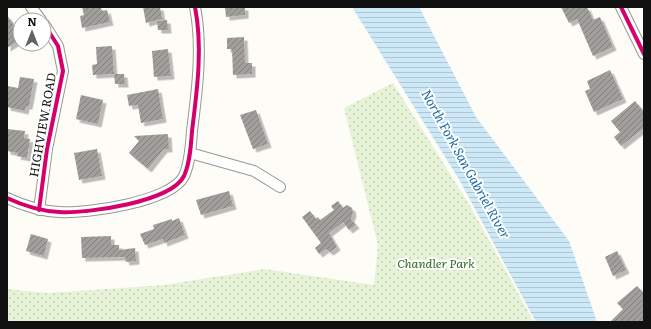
<svg xmlns="http://www.w3.org/2000/svg" width="651" height="329" viewBox="0 0 651 329" font-family="Literata,serif">
	<style>
		.park { fill: url(#park-dots) }
		.water { fill: url(#water-rules) }
		.building { fill: url(#building-hatch); filter: url(#shadow) }
		.lines { fill: none; stroke-linecap: round; stroke-linejoin: round }
		.minor-casing { stroke: #979795; stroke-width: 12 }
		.minor { stroke: #fffffe; stroke-width: 10 }
		.cycleway-casing { stroke: #fff; stroke-width: 6 }
		.cycleway { stroke: #d6006c; stroke-width: 4 }
		.labels { text-anchor: middle; stroke-width: 4; stroke-linejoin: round; paint-order: stroke }
		.street-label { font-size: 12px; fill: #111; stroke: #fff }
		.park-label { font-size: 12px; font-style: italic; fill: #2f6b1f; stroke: #fff }
		.water-label { font-size: 13px; font-style: italic; fill: #1768a6; stroke: #fff }
	</style>
	<defs>
		<pattern id="park-dots" width="8" height="8" patternUnits="userSpaceOnUse"><rect width="8" height="8" fill="#e7f3d7"/><path d="M2 2h.1M6 6h.1" fill="none" stroke="#c5cfb8" stroke-width="1.8" stroke-linecap="round"/></pattern>
		<pattern id="water-rules" width="6" height="5" patternUnits="userSpaceOnUse"><rect width="6" height="5" fill="#cde8f7"/><path d="M0 2.5h6" fill="none" stroke="#afc6d3"/></pattern>
		<pattern id="building-hatch" width="6" height="6" patternUnits="userSpaceOnUse"><rect width="6" height="6" fill="#a19f9c"/><path d="M-1 1l2-2M0 6l6-6M5 7l2-2" fill="none" stroke="#82807e"/></pattern>
		<filter id="shadow"><feDropShadow dx="3.5" dy="3.5" stdDeviation="0" flood-color="#0004"/></filter>
	</defs>
	<rect width="100%" height="100%" fill="#fdfcf7"/>
	<!-- park -->
	<path class="park" d="M393,83L469,204L534,322H7V289L48,293L164,285L265,269L374,285L378,245L344,108Z"/>
	<!-- water -->
	<path class="water" d="M352,7H419L476,117L569,241L597,322H536L460,181Z"/>
	<!-- building -->
	<g class="building">
		<path d="M82,7H101L102,11L107,10L110,22L82,28L80,16L84,15Z"/>
		<path d="M143,7H160L162,19L146,23Z"/>
		<path d="M225,7H245V15L226,17Z"/>
		<path d="M561,7H587L593,20L600,17L613,47L593,56L577,19L569,23Z"/>
		<path d="M7,15L20,34V40L7,48Z"/>
		<path d="M167,20L168,30H158L157,21Z"/>
		<path d="M244,37L245,63H252V74L233,75L232,49H227V38Z"/>
		<path d="M112,46L114,74L93,75L92,65L97,64L96,47Z"/>
		<path d="M168,49L171,76L154,77L152,51Z"/>
		<path d="M610,70L623,99L594,112L585,91L590,89L587,81Z"/>
		<path d="M114,74H124L125,84H115Z"/>
		<path d="M20,77L34,79L29,106H26L25,111L7,107V86L18,88Z"/>
		<path d="M158,89L163,119L141,123L138,105L129,106L127,95Z"/>
		<path d="M81,95L103,100L98,124L76,119Z"/>
		<path d="M635,101L644,112V128L621,146L614,137L620,132L611,121Z"/>
		<path d="M256,110L268,144L253,149L240,115Z"/>
		<path d="M7,129L25,131L24,138L30,139L27,158L17,156L18,153L7,151Z"/>
		<path d="M168,134L169,149H164L148,169L129,153L139,141L134,136Z"/>
		<path d="M97,149L102,176L79,180L74,153Z"/>
		<path d="M229,191L233,206L201,215L196,200Z"/>
		<path d="M338,201L343,208L347,205L352,208L353,213L351,219L356,225L349,230L343,222L329,233L337,247L330,252L326,249L319,254L315,248L321,243L302,217L310,211L316,219L318,217L320,220L334,210L331,206Z"/>
		<path d="M179,218L185,235L164,243L163,239L145,245L140,234L154,229L153,225L172,219V221Z"/>
		<path d="M31,234L48,239L44,256L26,251Z"/>
		<path d="M111,236V245H119V250L135,248L136,261L126,262L125,257L82,258L81,237Z"/>
		<path d="M617,251L626,270L613,276L605,257Z"/>
		<path d="M637,286L644,293V322H610L623,309L617,303Z"/>
	</g>
	<g class="lines">
		<defs>
			<g id="minor">
				<path d="M31,7L41,20"/>
				<path d="M621,7L644,54"/>
				<path d="M190,153L254,171L280,187"/>
				<path d="M7,198C24,206 40,211 59,212C86,214 171,202 184,176C190,163 191,145 192,131C197,91 203,47 195,7"/>
				<path d="M39,210L47,149L63,71L58,46L44,24"/>
			</g>
		</defs>
		<!-- minor casing -->
		<use href="#minor" class="minor-casing"/>
		<!-- minor -->
		<use href="#minor" class="minor"/>
		<defs>
			<g id="cycleway">
				<path d="M621,7L644,54"/>
				<path d="M7,198C24,206 40,211 59,212C86,214 171,202 184,176C190,163 191,145 192,131C197,91 203,47 195,7"/>
				<path d="M39,210L47,149L63,71L58,46L44,24"/>
			</g>
		</defs>
		<!-- cycleway casing -->
		<use href="#cycleway" class="cycleway-casing"/>
		<!-- cycleway -->
		<use href="#cycleway" class="cycleway"/>
	</g>
	<g class="labels">
		<!-- street labels -->
		<g class="street-label">
			<text transform="translate(43 125) rotate(-80)" y="4">HIGHVIEW ROAD</text>
		</g>
		<!-- park labels -->
		<g class="park-label">
			<text x="436" y="268">Chandler Park</text>
		</g>
		<!-- water labels -->
		<g class="water-label">
			<text transform="translate(466 164) rotate(61)" y="5">North Fork San Gabriel River</text>
		</g>
	</g>
	<!-- border -->
	<rect width="651" height="329" fill="none" stroke="#111111" stroke-width="16"/>
	<!-- north arrow -->
	<g transform="translate(32 32)"><circle r="19" fill="#ffffff" stroke="#a0a0a0"/>
	<path d="M0-3L7 15L0 10L-7 15Z" fill="#646362"/>
	<text y="-6" font-size="11" font-weight="bold" text-anchor="middle" fill="#111111">N</text>
	</g>
</svg>
